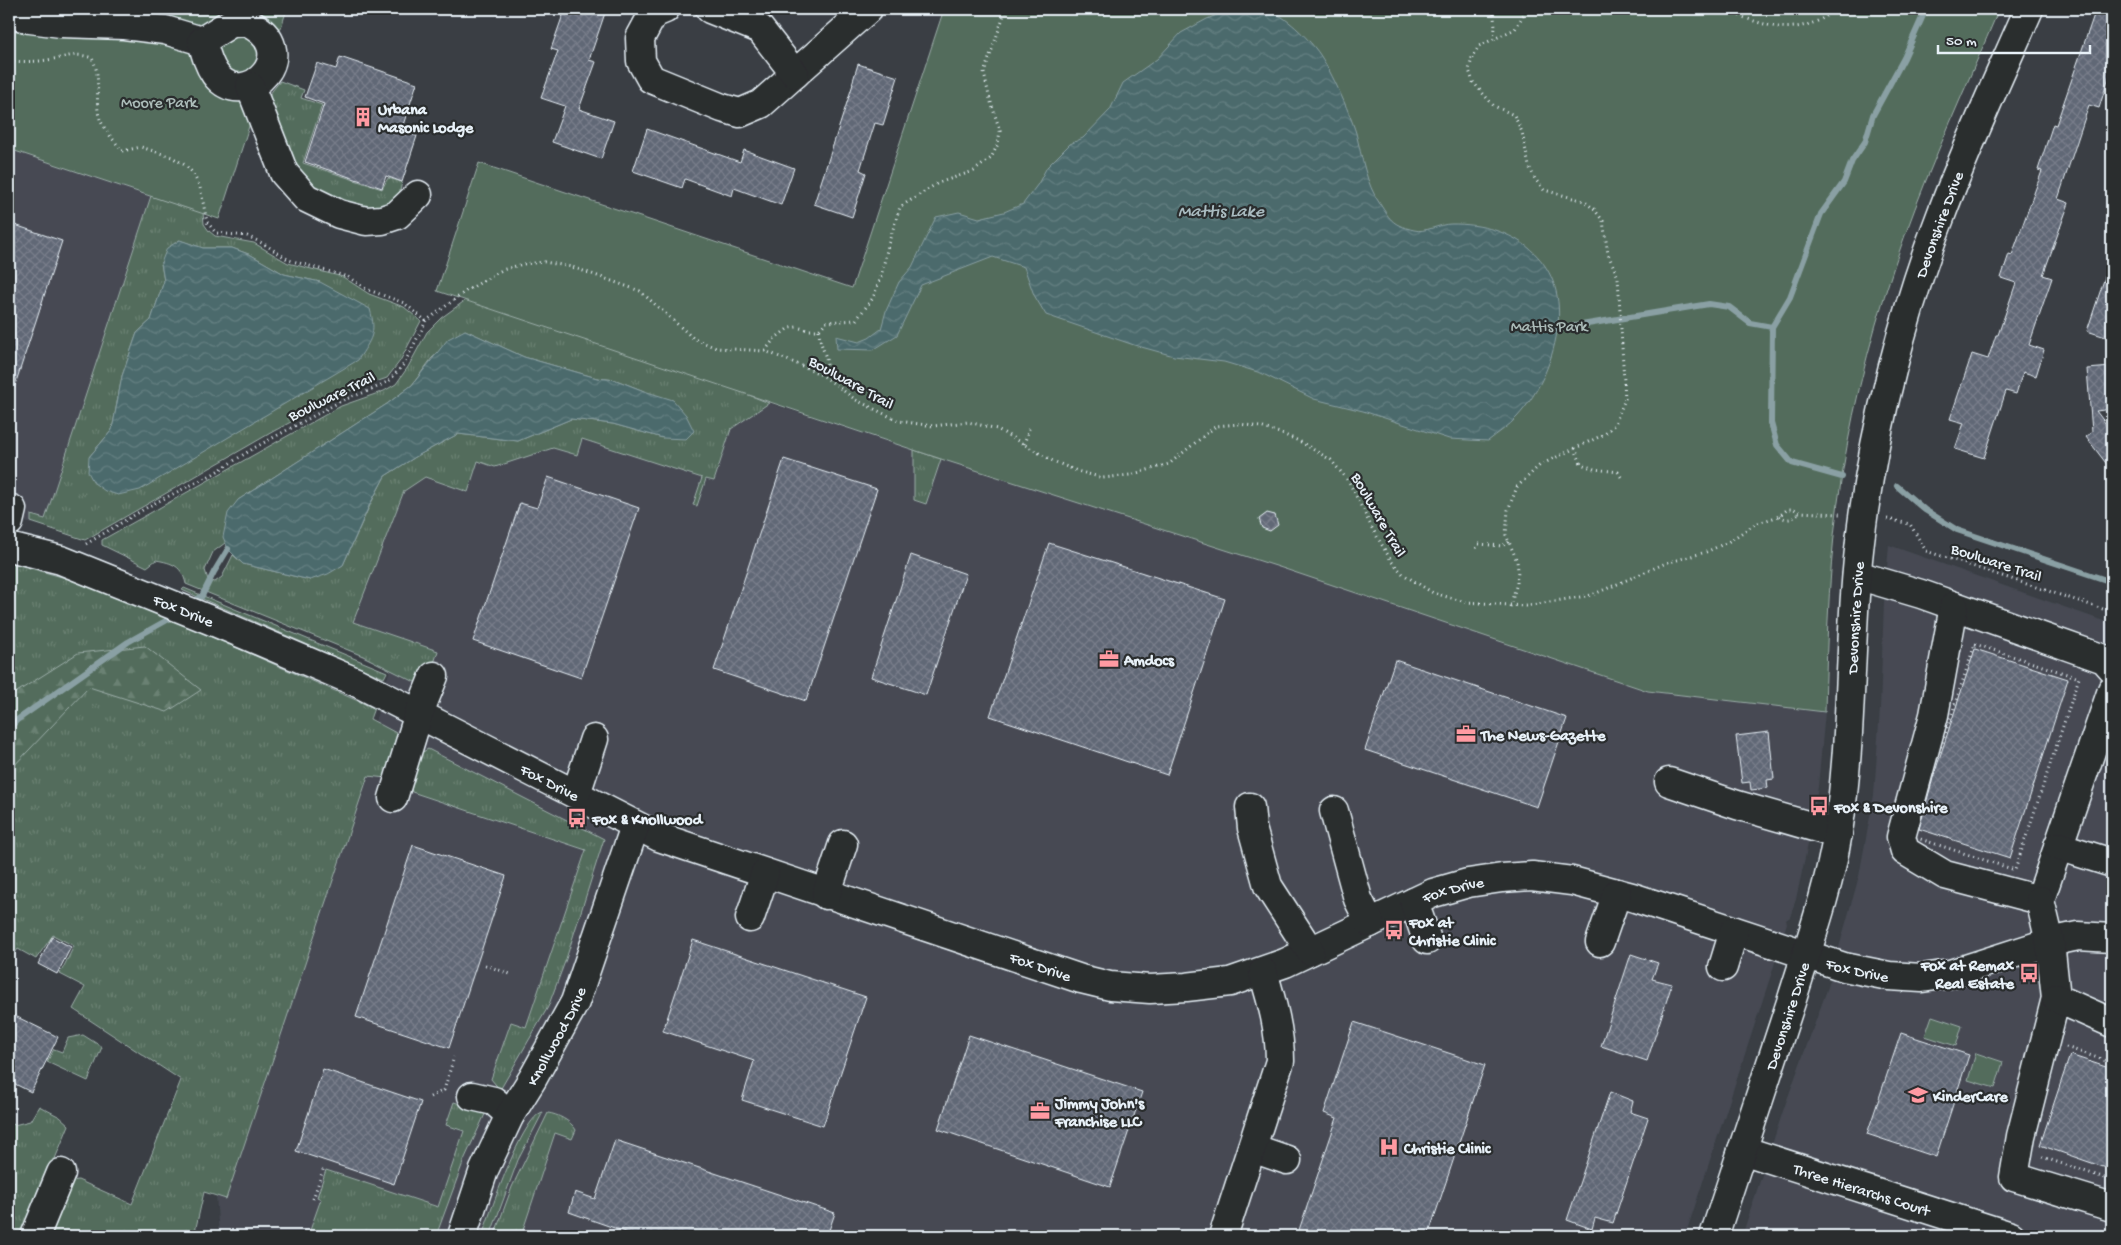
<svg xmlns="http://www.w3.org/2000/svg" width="2121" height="1245" viewBox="0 0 2121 1245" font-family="'Gochi Hand',sans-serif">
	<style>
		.built { fill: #464a53 }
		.grass { fill: url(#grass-tufts); stroke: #9daeaa; fill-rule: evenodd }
		.forest { fill: url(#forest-firs); stroke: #9daeaa }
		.green { fill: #526c5b; stroke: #9daeaa }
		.water { fill: url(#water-waves); stroke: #8aa0a4 }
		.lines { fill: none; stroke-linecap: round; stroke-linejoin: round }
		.stream { stroke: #8aa0a4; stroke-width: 6 }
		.building { fill: url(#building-cross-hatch); stroke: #e8f1f8 }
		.minor-casing { stroke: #e8f1f8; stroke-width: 31 }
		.path { stroke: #e8f1f8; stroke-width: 3; stroke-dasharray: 1 4; stroke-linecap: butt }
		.minor { stroke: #2a2d2e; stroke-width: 28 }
		.labels { text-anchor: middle; stroke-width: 4.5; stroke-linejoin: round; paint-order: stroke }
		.park-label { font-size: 16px; fill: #acbcb9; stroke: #2a2d2e }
		.poi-label { font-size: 16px; font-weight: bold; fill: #e8f1f8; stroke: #2a2d2e; text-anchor: start }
		.street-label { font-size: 16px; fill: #e8f1f8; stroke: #2a2d2e }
		.water-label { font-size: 18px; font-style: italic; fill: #a9bbc0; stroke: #2a2d2e }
	</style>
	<defs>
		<pattern id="grass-tufts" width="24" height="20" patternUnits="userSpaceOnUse" patternTransform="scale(1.25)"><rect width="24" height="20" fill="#526c5b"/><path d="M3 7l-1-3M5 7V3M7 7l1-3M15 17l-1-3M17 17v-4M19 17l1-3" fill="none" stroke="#6b8173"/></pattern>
		<pattern id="forest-firs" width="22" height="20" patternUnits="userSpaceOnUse" patternTransform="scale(1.25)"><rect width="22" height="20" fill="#526c5b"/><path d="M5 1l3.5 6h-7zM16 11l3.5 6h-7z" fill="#6b8173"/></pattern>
		<pattern id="water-waves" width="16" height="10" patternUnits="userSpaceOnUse" patternTransform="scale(1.25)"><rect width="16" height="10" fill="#4b6a6c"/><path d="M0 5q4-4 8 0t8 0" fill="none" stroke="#658082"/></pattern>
		<pattern id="building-cross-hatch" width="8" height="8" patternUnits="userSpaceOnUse" patternTransform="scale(1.25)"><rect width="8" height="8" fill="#616776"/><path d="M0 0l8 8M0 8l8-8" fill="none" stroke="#787d8a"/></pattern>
	</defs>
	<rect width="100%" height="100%" fill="#3a3e44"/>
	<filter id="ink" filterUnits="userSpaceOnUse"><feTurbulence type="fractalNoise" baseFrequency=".02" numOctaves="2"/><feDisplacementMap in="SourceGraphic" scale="10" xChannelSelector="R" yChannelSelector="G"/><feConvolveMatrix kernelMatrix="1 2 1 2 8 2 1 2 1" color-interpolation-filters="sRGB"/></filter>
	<g filter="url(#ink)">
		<!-- built -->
		<g class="built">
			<path d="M9,149L151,196L43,526L9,519Z"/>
			<path d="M769,403L1279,567L1648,691L1825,712L1818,787L1810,835L1796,899L1790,917L1786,920L1787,923L1772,972L1685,1236H219L216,1194L374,726L390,669L319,638L401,476L573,430L693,462L736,413Z"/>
			<path d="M1889,545L2112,624V1236H1742L1784,1108L1828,987L1859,876L1874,795L1880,709L1884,602Z"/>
		</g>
		<!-- grass -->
		<g class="grass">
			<path d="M280,81L304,90L301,98L322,105L303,163L382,189L388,178L402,182L396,208L373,214L307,189L266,107L269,95Z"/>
			<path d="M151,196L203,213L204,224L209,231L215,236L254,243L288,263L343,277L369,294L404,307L421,321L400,361L387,378L347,392L274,431L85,540L31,522V515L45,519ZM179,240L203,248H232L251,255L284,274L320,282L89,457L112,430L122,376L137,333L151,320L164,281L161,263Z"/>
			<path d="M481,289L769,403L731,429L714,481L706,479L697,506L693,505L702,478L582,439L577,455L553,448L495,467L478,461L468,492L425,477L404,491L353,622L438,651L430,675L423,686L363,656L186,584C182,566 173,563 156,560L147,567L102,545V540L341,406L384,391L396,384L408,367L427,332L441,318ZM465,330L524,357L597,378L616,380L644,391L663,438L613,424L571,419L518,441L458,434L417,456L385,476L369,507L343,565L310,580L243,564L233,555L222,577L215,582L208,580L205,570L213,552L225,543L238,500L387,404L412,385L432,358Z"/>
			<path d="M914,450L941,459L926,504L914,500Z"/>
			<path d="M9,562L69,579L171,619L374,708L370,719L398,734L386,778L368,776L226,1199L204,1192L194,1236H47L67,1182L78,1180L132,1204L181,1080L73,1009L85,987L60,974L74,946L53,935L36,959L18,949L9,961Z"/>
			<path d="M184,588L387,672L384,678L182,590Z"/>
			<path d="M428,749L604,839L566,959L548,1007L500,1090L491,1079L511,1022L526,1027L586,850L412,792L409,784L421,753Z"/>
			<path d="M83,1035L102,1047L88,1081L47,1062L54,1049L62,1052L68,1038Z"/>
			<path d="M454,1102L486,1112L464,1160L436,1236H308L321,1199L317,1197L326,1170L438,1207L464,1131L446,1125Z"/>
			<path d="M39,1106L60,1117L69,1125L23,1236H9V1120L14,1125L30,1121Z"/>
			<path d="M543,1112L518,1160L490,1236H482C490,1214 522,1116 543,1112Z"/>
			<path d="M548,1113C557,1114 571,1121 576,1130L572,1139L555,1133L521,1236H494L512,1187Z"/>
		</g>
		<!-- forest -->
		<path class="forest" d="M145,646L201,690L167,712L89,687L9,771V697L78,653Z"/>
		<!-- green -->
		<g class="green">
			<path d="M9,9H287L219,219L9,149Z"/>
			<path d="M944,9H1999C1967,85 1932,160 1904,238C1876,315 1855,396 1842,475C1829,554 1827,633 1825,712L1648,691L1279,567L941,459L437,291L479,163L852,288Z"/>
			<path d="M1932,1016L1962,1026L1956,1046L1925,1036Z"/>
			<path d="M1976,1053L2003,1062L1995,1088L1968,1080Z"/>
		</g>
		<!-- water -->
		<g class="water">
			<path d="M1231,9C1242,9 1254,7 1265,9C1281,12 1305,35 1315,48C1328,63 1350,113 1356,133C1362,157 1366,184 1380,204C1391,221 1393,225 1414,230C1425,233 1439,224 1451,224C1513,223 1565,259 1558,325C1554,358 1540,392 1517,417C1509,426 1498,433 1488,441L1449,439L1363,411L1314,399L1261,373L1224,362L1174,356L1134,345L1046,315L1034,295L1024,267L993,257L921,285L897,335L873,350L837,349L836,336L859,342L869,338L881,329L886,311L899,282L912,267L936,217L959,212L979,218L1004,212L1023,204L1038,184L1047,167L1070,144L1083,138L1110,110L1123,83L1157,59L1181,33L1207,19Z"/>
			<path d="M180,240L203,248H232L251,255L284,274L320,282L370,309C377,334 371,339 358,360L140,490L118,495L105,491L94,483L88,472L89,457L112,430L122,376L137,333L151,320L164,281L161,263L167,248Z"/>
			<path d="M465,330L524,357L597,378L616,380L644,391L673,400L686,415L694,431L686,439L663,438L613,424L571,419L518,441L458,434L417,456L385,476L369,506L343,565L328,574L310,580L243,564L228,549L223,537L228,513L238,500L387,404L412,385L448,339Z"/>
		</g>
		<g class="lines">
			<!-- stream -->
			<g class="stream">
				<path d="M1557,329L1709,304L1729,307L1750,323L1772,327"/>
				<path d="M1842,477L1792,463L1777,445L1771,423L1772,327L1790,297L1821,214L1844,182L1852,161L1865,142L1873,115L1904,58L1926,9"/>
				<path d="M1897,486L1925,510L1957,530L2112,582"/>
				<path d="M190,605L202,596L214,572L228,549"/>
				<path d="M9,729L17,720L128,642L178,614"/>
			</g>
		</g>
		<!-- building -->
		<g class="building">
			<path d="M565,9H593L605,13L589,60L596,62L579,109L614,121L601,159L552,142L565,106L541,98L558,51L551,49Z"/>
			<path d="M2096,9H2112V67L2099,108L2089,105L2058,199L2069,203L2043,275L2052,278L2029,345L2044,350L2036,376L2023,372L2016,394L2006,391L1984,458L1955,449L1964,423L1950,419L1972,354L1988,359L1996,335H1998L2016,283L2001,278L2009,254L2012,255L2042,171L2038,170L2053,124L2056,125Z"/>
			<path d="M340,57L417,83L401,131L417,136L402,182L386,176L382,188L305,162L324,104L305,97L317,63L336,69Z"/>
			<path d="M858,64L898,77L883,125L875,123L860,170L866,173L852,217L814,204L853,84H852Z"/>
			<path d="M647,129L740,162L744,150L794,168L781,205L734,188L732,196L685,179L682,188L633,171Z"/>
			<path d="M9,223L62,241L12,394H9Z"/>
			<path d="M2109,265H2112V339L2087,331Z"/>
			<path d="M2112,367V409L2096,411L2112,432V471L2086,437L2092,432L2087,369Z"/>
			<path d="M784,459L877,489L806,701L714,670Z"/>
			<path d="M548,477L639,508L581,678L473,641L520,503L537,508Z"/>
			<path d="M1267,513L1275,515L1278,525L1270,531L1262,528L1259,519Z"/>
			<path d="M1049,543L1225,599L1167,775L990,716Z"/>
			<path d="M911,555L966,574L926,695L871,677Z"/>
			<path d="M1975,649L2068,679L2010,858L1919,829L1933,778Z"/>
			<path d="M1395,660L1567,718L1537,807L1365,750Z"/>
			<path d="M1769,732L1774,779L1767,780L1768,788L1751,790L1750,782L1742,783L1736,736Z"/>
			<path d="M413,845L506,876L449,1048L356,1017Z"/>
			<path d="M52,937L71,947L57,974L38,964Z"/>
			<path d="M693,940L866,997L823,1126L742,1100L754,1061L663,1031Z"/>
			<path d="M1631,954L1658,963L1652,979L1672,984L1647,1061L1601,1046Z"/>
			<path d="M9,1013L58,1037L31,1092L9,1081Z"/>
			<path d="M1354,1022L1485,1065L1428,1236H1297L1337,1118L1324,1113Z"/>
			<path d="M1901,1033L1969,1055L1936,1157L1867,1134Z"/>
			<path d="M969,1035L1142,1092L1110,1187L938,1129Z"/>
			<path d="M2070,1055L2112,1069V1170L2040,1145Z"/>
			<path d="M323,1069L421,1102L394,1184L296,1151Z"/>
			<path d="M1610,1092L1633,1101L1630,1112L1648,1118L1613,1223L1595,1218L1592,1229L1567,1220Z"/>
			<path d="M615,1140L835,1213L827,1236H637L569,1212L575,1192L595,1199Z"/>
		</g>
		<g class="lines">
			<defs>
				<g id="minor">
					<path d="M665,9L653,14L640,38L641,61L651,79L722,108L740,113L761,104L868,9"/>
					<path d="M710,9L760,29L795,74"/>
					<path d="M9,13L30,19L61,23L124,25L165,30L202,41"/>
					<path d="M246,22C308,50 245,115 215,74C208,64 205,52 202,41L231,23Z"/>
					<path d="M250,86L284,173L306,198L339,214L366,221L382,220L397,215L418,195"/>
					<path d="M9,522L12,509"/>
					<path id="s1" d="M9,547L61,560L210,620L356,682L659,837L1081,979L1110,986L1150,989L1186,987L1230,982L1285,963L1433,893L1468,883L1502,878L1532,876L1572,881L1632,897L1844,967L1889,976L1922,978L1950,974L2050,942L2078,936L2112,938"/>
					<path d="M1857,575L1921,594L2104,659L2112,668"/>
					<path d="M1954,606L1934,715L1901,837L1905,851L1945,875L2040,900L2112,690"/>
					<path d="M1669,782L1737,805L1838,834"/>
					<path d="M576,794L594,739"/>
					<path d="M393,798L419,713L434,676"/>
					<path d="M1250,807L1252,828L1268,886L1310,951"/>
					<path d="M1334,811L1358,899L1370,923"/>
					<path d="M2058,846L2112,863"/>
					<path d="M826,895L843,844"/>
					<path d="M2040,900L2050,942L2056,998L2021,1136L2014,1177L2112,1207"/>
					<path d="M1414,902L1427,940"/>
					<path d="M750,918L765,873"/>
					<path d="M1600,942L1617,893"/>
					<path d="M1723,967L1734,931"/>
					<path d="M2056,998L2112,1023"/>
					<path d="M472,1096L494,1101L510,1115"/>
					<path d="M1252,1148L1287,1160"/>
					<path id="s2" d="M1742,1150L2011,1236"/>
					<path d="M35,1236L61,1173"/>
					<path id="s3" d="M462,1236L484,1170L510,1115L533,1078L575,1002L635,826"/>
					<path d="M1223,1236L1280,1061C1280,1030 1272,1002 1263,972"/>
					<path id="s4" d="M1714,1236C1740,1157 1766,1078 1792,999C1809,944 1829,889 1838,832C1854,730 1848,627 1862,525C1875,424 1904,311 1941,215C1967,145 1999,77 2029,9"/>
				</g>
			</defs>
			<!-- minor casing -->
			<use href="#minor" class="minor-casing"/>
			<!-- path -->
			<g class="path">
				<path d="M1493,9L1495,26L1494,40"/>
				<path d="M1726,9C1737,16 1766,26 1779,27C1797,29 1822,24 1833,9"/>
				<path d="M9,61C23,62 38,62 53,59C69,57 75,52 92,58C101,75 96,92 98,111C100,127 113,138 122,151L141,147L172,157L185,165L192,172L200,187L207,222L216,233L247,236L264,244L289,260L348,277L366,289L404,303L426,321"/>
				<path d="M819,330C819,348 832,360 825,377"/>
				<path d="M765,351L774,339L789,328L797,327L807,330H819L826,322L856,320L873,298L881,277L888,245L900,207L938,183L974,171L991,158L998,144L1000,131L989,96L984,73L1006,9"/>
				<path d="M1024,444L1030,426"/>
				<path d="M1575,448L1581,464L1594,469L1618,472L1623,480"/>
				<path d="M1779,516C1788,521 1793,520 1799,512"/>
				<path d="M1887,519L1910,524L1926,551L2112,612"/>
				<path d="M86,544L151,505L213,474L254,448L343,400L371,390L389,381L404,364L426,321L466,291L502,270L523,264L544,262L572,267L640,291L693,338L716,348L765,351L812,370L825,377L856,400L899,421L933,426L968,422L997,429L1053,461L1077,471L1103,478L1130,475L1169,464L1216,426L1239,424L1260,427L1280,433L1299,441L1331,460L1349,482L1372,528L1392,562L1403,574L1433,593L1466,602L1525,606L1592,595L1666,563L1706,552L1728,542L1755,524L1779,516L1788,509H1794L1799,512L1841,514"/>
				<path d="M1476,548L1479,544L1502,546L1509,542"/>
				<path d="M1510,607L1517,583L1518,570L1517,561L1506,535L1508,510L1517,487L1540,465L1605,434L1615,424L1625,399L1618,277L1608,254L1603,221L1594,209L1584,201L1544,190L1535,179L1529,166L1522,132L1514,115L1494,106L1473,82L1469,70L1472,58L1479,46L1515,29L1527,9"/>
				<path d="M1975,644L2079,678L2015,870L1911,836Z"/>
				<path d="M2112,818L2109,827L2112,828"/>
				<path d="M485,965L513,975"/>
				<path d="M2066,1047L2112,1063"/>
				<path d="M430,1097L444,1090L454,1057"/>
				<path d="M2042,1157L2105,1178"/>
				<path d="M313,1199L324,1167"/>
			</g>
			<!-- minor -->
			<use href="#minor" class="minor"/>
		</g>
	</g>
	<!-- icons -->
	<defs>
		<symbol id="building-bare" viewBox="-9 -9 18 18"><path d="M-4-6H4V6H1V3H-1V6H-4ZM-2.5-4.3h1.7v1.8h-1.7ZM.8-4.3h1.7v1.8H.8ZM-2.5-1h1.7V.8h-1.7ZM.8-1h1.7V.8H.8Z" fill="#ff9aa2" stroke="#2a2d2e" stroke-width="2.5" paint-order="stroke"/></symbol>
		<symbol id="office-bare" viewBox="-9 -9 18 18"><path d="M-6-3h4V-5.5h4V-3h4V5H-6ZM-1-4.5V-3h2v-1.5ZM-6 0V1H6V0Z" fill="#ff9aa2" stroke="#2a2d2e" stroke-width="2.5" paint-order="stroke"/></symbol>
		<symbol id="bus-bare" viewBox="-9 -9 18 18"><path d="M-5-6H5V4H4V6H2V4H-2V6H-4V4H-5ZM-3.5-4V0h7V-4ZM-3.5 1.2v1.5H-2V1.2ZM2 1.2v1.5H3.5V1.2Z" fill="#ff9aa2" stroke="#2a2d2e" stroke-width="2.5" paint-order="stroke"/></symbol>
		<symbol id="school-bare" viewBox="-9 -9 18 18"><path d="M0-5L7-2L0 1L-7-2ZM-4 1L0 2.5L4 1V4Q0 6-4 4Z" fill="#ff9aa2" stroke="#2a2d2e" stroke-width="2.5" paint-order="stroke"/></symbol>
		<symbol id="hospital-bare" viewBox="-9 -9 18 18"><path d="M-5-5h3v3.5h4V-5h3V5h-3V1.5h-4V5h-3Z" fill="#ff9aa2" stroke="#2a2d2e" stroke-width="2.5" paint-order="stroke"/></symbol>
	</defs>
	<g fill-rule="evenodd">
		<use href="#building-bare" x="349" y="103" width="28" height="28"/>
		<use href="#office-bare" x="1095" y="645" width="28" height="28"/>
		<use href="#office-bare" x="1452" y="720" width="28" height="28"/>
		<use href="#bus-bare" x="1805" y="792" width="28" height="28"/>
		<use href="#bus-bare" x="563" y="804" width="28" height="28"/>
		<use href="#bus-bare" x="1380" y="916" width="28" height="28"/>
		<use href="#bus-bare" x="2015" y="959" width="28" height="28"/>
		<use href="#school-bare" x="1904" y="1081" width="28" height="28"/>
		<use href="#office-bare" x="1026" y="1097" width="28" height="28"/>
		<use href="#hospital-bare" x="1375" y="1133" width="28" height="28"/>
	</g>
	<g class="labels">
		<!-- park labels -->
		<g class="park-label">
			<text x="159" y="107">Moore Park</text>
			<text x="1549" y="331">Mattis Park</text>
		</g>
		<!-- poi labels -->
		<g class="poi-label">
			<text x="378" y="114">Urbana<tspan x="378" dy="18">Masonic Lodge</tspan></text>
			<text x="1124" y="665">Amdocs</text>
			<text x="1481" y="740">The News-Gazette</text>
			<text x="1834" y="812">Fox &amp; Devonshire</text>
			<text x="592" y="824">Fox &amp; Knollwood</text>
			<text x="1409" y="927">Fox at<tspan x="1409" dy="18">Christie Clinic</tspan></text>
			<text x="2014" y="970" text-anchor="end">Fox at Remax<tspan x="2014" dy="18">Real Estate</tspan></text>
			<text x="1933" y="1101">KinderCare</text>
			<text x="1055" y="1108">Jimmy John's<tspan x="1055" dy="18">Franchise LLC</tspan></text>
			<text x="1404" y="1153">Christie Clinic</text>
		</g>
		<!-- street labels -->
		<g class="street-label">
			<text dy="6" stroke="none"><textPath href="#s4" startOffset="1042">Devonshire Drive</textPath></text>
			<text transform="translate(852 381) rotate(29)" y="6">Boulware Trail</text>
			<text transform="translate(331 395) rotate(-26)" y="6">Boulware Trail</text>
			<text transform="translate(1380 514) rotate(60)" y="6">Boulware Trail</text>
			<text transform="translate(1997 561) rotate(18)" y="6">Boulware Trail</text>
			<text dy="6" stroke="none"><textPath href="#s1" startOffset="186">Fox Drive</textPath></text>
			<text dy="6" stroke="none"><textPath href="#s4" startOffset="638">Devonshire Drive</textPath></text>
			<text dy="6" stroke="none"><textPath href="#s1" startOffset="591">Fox Drive</textPath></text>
			<text dy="6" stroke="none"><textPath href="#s1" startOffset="1551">Fox Drive</textPath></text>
			<text dy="6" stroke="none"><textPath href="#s1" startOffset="1116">Fox Drive</textPath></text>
			<text dy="6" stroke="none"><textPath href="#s1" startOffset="1971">Fox Drive</textPath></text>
			<text dy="6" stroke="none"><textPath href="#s4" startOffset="232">Devonshire Drive</textPath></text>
			<text dy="6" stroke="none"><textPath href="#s3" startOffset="222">Knollwood Drive</textPath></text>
			<text dy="6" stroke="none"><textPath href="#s2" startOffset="126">Three Hierarchs Court</textPath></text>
		</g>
		<!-- water labels -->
		<g class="water-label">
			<text x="1221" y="216">Mattis Lake</text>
		</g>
	</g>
	<!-- margin -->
	<rect width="2121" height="1245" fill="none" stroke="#2a2d2e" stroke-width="30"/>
	<rect x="15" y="15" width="2091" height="1215" fill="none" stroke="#e8f1f8" stroke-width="2" filter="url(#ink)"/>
	<!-- scale -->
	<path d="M1938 45v8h152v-8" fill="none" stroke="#e8f1f8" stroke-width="2.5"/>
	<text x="1946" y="45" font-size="15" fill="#e8f1f8" stroke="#2a2d2e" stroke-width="4" paint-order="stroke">50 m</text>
</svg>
